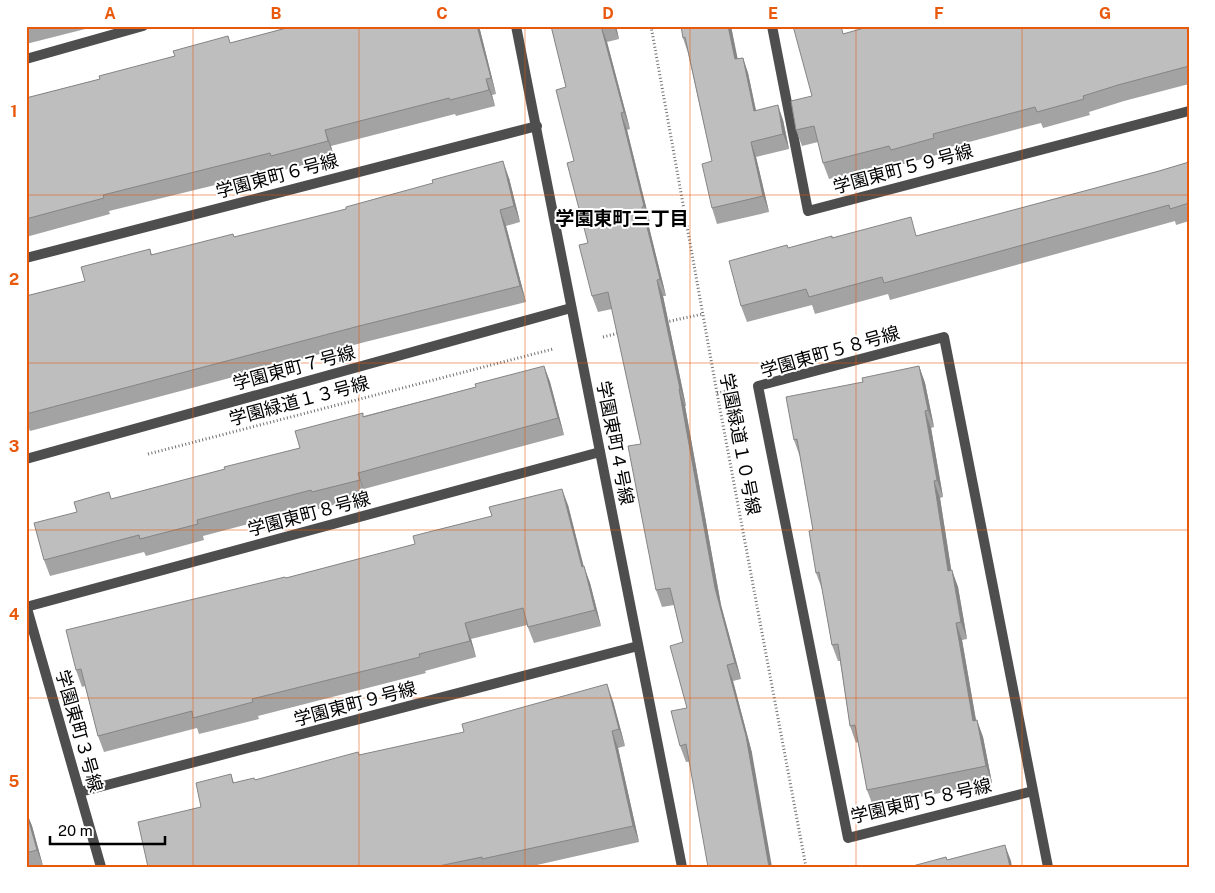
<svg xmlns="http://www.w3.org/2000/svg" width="1215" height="893" viewBox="0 0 1215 893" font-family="'Public Sans','Noto Sans JP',sans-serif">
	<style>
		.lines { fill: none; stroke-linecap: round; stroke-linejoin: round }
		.path { stroke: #707070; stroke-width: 3; stroke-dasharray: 1 2.5; stroke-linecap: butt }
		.minor { stroke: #4e4e4e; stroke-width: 10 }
		.wall { fill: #a3a3a3 }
		.shaded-wall { fill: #858585 }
		.building { fill: #bebebe; stroke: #858585 }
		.grid { fill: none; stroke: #e8590c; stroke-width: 1; stroke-opacity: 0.55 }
		.labels { text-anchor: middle; stroke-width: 4; stroke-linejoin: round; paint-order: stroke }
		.street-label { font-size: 18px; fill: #000; stroke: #fff }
		.neighbourhood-label { font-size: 19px; font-weight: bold; fill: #000; stroke: #fff }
		.neatline { fill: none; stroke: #e8590c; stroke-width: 2 }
		.grid-label { font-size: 16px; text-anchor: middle; font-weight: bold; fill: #e8590c }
	</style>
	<rect width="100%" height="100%" fill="#fff"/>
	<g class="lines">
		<!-- path -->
		<g class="path">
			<path d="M651,26L717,393L806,867"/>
			<path d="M666,322L703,314"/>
			<path d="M603,337L619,333"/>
			<path d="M717,393L733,390"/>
			<path d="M148,454L553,349"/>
		</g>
		<!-- minor -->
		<g class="minor">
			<path d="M516,26L682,867"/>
			<path d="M772,26L808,211L1189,111"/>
			<path d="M26,59L143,26"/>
			<path d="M26,258L537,126"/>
			<path d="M26,459L571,308"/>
			<path d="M26,605L101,867"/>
			<path d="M26,607L600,452"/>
			<path d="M1033,791L848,838L758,386L944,337L1048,867"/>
			<path d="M80,792L638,646"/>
		</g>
	</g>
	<!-- wall -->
	<g class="wall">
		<path d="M26,26H97L26,44Z"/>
		<path d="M294,26H479L496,94L492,95L495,106L456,116L455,114L331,146L334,157L276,172V170L109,211L110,214L26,237V98L100,79L175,56L228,36L230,43Z"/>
		<path d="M551,26H616L619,39L607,42L630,129L627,130L650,223H648L666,296H663L686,406H685L721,605L741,679L733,681L752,753L686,762L680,746L687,708L683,642L674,605L662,607L656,590L641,444L612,309L598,312L592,296L588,243L574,161L566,87Z"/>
		<path d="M681,26H731L737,59L743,58L748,73L756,110L783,120L789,149L756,157L769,212L717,224L712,208V161L688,53L683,38Z"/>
		<path d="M1189,26V84L1124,101L1089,112L1090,115L1043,128L1041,123L939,150L940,154L896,166L895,162L829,179L823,163L818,142L802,146L796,130L812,96L844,33Z"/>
		<path d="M1189,162V221L1176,225L1175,221L890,300L888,294L815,314L812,305L747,322L741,306L833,238L918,236L1159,171Z"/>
		<path d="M509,178L520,222L506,226L526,302L365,342L30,431L26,421V296L85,281L150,249L152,255Z"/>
		<path d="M544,366L550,382L564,435L364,489L366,496L318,509L317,506L203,536L204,540L146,556L144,552L50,576L44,560L77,512L112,499L225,469L300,448L364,416L476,387Z"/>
		<path d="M919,366L925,383L934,427L931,428L943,497L940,498L951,570L958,587L967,639L962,640L976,720L983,737L992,783L873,806L867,790L858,742L856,743L850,726L840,661H838L832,645L822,589L816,573L813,530L800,457L794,440L863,382Z"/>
		<path d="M568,505L583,566L590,583L601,626L534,643L527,625L471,639L476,657L425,671L426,673L258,716L259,719L199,734L197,728L104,752L98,736L85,686L82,687L76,670L286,578Z"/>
		<path d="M613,701L625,746L618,748L639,842L528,867H148L231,774L234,783L255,780L359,755Z"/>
		<path d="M26,811L32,826L43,866L26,867Z"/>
	</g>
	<!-- shaded-wall -->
	<g class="shaded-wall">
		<path d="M477,26H479L496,94L491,78Z"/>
		<path d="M601,26L607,42L630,129L624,112Z"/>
		<path d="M614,26H616L619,39Z"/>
		<path d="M728,26H731L741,75L735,59Z"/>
		<path d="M743,58L748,73L759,126L754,111Z"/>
		<path d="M486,79L492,95L495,106L489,90Z"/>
		<path d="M778,105L783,120L789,149L783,134Z"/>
		<path d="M621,113L627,130L650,223L644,206Z"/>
		<path d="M325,130L331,146L334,157L328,141Z"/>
		<path d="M751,142L756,157L769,212L763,196Z"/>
		<path d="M503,161L509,178L520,222L514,206Z"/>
		<path d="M642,207L648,223L666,296L660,279Z"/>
		<path d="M500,210L506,226L526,302L520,286Z"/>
		<path d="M657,280L663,296L686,406L680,389Z"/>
		<path d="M544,366L550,382L564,435L558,418Z"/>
		<path d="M919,366L925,383L934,427L928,410Z"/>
		<path d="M679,389L685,406L721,605L741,679L735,663L715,588Z"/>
		<path d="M925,411L931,428L943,497L937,480Z"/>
		<path d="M358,473L364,489L366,496L360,480Z"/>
		<path d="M934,481L940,498L954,587L948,571Z"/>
		<path d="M562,489L568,505L588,583L582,567Z"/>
		<path d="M584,566L590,583L601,626L595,610Z"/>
		<path d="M952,570L958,587L967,639L961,622Z"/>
		<path d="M465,623L471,639L476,657L470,641Z"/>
		<path d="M956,623L962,640L979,738L973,721Z"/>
		<path d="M727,665L733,681L752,753L772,867H769Z"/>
		<path d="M607,684L613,701L625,746L619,729Z"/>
		<path d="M977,720L983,737L992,783L986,766Z"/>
		<path d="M612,731L618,748L639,842L633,826Z"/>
		<path d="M26,811L32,826L43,866L37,850Z"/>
		<path d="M1005,845L1011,861L1012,867H1010Z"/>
	</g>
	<!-- building -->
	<g class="building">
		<path d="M294,26H477L491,78L486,79L489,90L450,100L449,98L325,130L328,141L271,156L270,153L103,195L104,198L26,219V98L100,79L99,76L175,56L173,51L228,36L230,43Z"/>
		<path d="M551,26H601L624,112L621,113L644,206L642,207L660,279L657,280L680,389H679L715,588L735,663L727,665L746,736L769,867H708L686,744L680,746L671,711L687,708L670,646L683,642L670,588L656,590L628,446L641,444L608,292L592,296L579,245L588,243L567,163L574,161L556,90L566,87Z"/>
		<path d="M681,26H728L735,59L743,58L754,111L778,105L783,134L751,142L763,196L712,208L702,164L712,161L685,37L683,38Z"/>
		<path d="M793,26H841L843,34L871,26H1189V66L1118,85L1083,96L1084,99L1037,112L1035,107L933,134L934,138L891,150L889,146L823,163L814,126L796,130L791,101L812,96Z"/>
		<path d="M503,161L514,206L500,210L520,286L359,326L26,414V296L85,281L81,267L150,249L151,255L233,234L234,237L346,209V207L433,183L432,180Z"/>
		<path d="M1189,162V203L1170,209L1169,205L884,283L882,277L809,297L806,289L741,306L729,261L787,245L788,248L832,236V238L911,217L916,236L1159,171Z"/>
		<path d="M544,366L558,418L358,473L360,480L312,492L311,490L197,520L198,524L140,539L139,535L44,560L34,523L77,512L74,502L109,492L111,499L225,469L224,467L300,448L295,431L363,413V417L476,387L475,384Z"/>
		<path d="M919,366L928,410L925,411L937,480L934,481L948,571L952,570L961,622L956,623L973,721L977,720L986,766L867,790L855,725L850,726L838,644L832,645L819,572L816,573L809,531L813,530L797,439L794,440L786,397L863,382L862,378Z"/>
		<path d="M562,489L582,567L584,566L595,610L528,627L523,608L465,623L470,641L419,654L420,657L252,699L253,702L193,718L192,711L98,736L81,669L76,670L66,630L285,577L286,578L415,544L413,536L492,516L489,507Z"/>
		<path d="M607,684L619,729L612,731L633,826L482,859V857L434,867H148L138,822L201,807L196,783L231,774L233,783L254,778L255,780L358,752L359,755L464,732L462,724Z"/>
		<path d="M26,811L37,850L26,853Z"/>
		<path d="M1005,845L1010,867H909L946,857L947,860Z"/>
	</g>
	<!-- grid -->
	<path class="grid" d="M193,26V867M359,26V867M525,26V867M690,26V867M856,26V867M1022,26V867M26,195H1189M26,363H1189M26,530H1189M26,698H1189"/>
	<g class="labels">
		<!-- street labels -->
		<g class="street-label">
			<text transform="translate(903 169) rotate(-15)" y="6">学園東町５９号線</text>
			<text transform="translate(277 176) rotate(-15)" y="6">学園東町６号線</text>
			<text transform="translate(830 352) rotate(-16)" y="6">学園東町５８号線</text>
			<text transform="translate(294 368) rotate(-15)" y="6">学園東町７号線</text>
			<text transform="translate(299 401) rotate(-15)" y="6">学園緑道１３号線</text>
			<text transform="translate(615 443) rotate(79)" y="6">学園東町４号線</text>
			<text transform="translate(740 444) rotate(79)" y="6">学園緑道１０号線</text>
			<text transform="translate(309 514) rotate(-15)" y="6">学園東町８号線</text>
			<text transform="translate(355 704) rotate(-15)" y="6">学園東町９号線</text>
			<text transform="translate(79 731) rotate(74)" y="6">学園東町３号線</text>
			<text transform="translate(921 801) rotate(-13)" y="6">学園東町５８号線</text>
		</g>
		<!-- neighbourhood labels -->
		<g class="neighbourhood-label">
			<text x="622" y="225">学園東町三丁目</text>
		</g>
	</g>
	<!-- border -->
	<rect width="1215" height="893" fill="none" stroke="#ffffff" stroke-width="55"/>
	<!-- scale -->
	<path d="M50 836v8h115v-8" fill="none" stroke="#000000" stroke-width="2.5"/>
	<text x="58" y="836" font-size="15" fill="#000000" stroke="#ffffff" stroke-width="4" paint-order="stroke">20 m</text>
	<rect x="28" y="28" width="1160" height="838" class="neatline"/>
	<g class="grid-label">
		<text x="110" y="19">A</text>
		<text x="276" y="19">B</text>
		<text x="442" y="19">C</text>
		<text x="608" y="19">D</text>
		<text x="773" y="19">E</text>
		<text x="939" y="19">F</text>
		<text x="1105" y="19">G</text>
		<text x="14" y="117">1</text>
		<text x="14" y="285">2</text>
		<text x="14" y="452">3</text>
		<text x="14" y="620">4</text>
		<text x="14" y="787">5</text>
	</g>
</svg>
